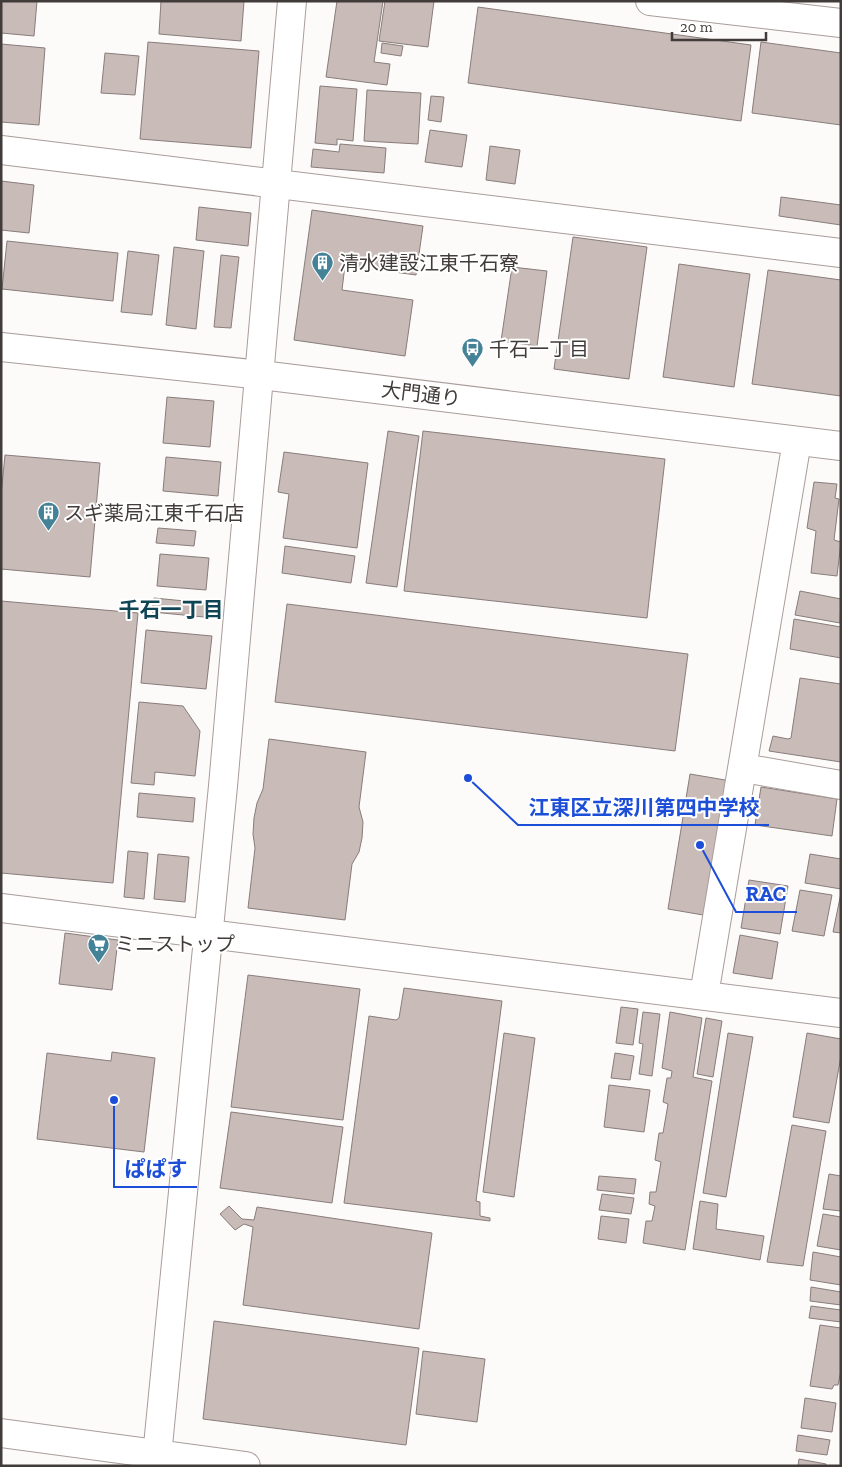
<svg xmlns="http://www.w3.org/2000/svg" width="842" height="1467" viewBox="0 0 842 1467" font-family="'Zilla Slab','Noto Sans JP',serif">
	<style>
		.building { fill: #c8bbb8; stroke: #887d7a }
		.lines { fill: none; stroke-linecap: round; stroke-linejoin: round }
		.minor-casing { stroke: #a99d9a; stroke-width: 30 }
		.minor { stroke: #fff; stroke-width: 28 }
		.labels { text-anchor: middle; stroke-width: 4; stroke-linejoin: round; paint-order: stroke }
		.poi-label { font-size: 20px; fill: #413c3a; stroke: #fff; text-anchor: start }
		.street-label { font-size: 20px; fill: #413c3a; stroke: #fff }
		.neighbourhood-label { font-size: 21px; font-weight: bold; fill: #0e4454; stroke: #fff }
		.leader { fill: none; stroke: #1d4ed8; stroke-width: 2 }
		.callout-dot { fill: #1d4ed8; stroke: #fff; stroke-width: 2 }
		.callout-label { font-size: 21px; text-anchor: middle; font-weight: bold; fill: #1d4ed8; stroke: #fff; stroke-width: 4; stroke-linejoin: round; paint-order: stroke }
	</style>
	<rect width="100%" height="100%" fill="#fdfafa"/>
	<!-- building -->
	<g class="building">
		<path d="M1,1H37L34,36L1,33Z"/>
		<path d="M161,1H244L241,41L159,34Z"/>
		<path d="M337,1H383L374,62L390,64L387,85L326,77Z"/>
		<path d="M385,1H434L428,47L379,41Z"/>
		<path d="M478,7L751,45L741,121L468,83Z"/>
		<path d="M148,42L259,51L251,148L140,139Z"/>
		<path d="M761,42L841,53V125L752,113Z"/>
		<path d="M382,43L403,46L401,56L381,53Z"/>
		<path d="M1,44L45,48L39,125L1,122Z"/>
		<path d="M105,53L139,56L135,95L101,93Z"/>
		<path d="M320,86L357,89L353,141L337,139V145L315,143Z"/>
		<path d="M367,90L421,93L418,144L364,141Z"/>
		<path d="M431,96L444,97L441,122L428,120Z"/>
		<path d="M430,130L467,135L462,167L425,162Z"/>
		<path d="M340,144L386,148L384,173L311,167L313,149L339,152Z"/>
		<path d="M490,146L520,150L515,184L486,180Z"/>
		<path d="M1,181L34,185L29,233L1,230Z"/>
		<path d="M781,197L841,205V225L779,216Z"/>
		<path d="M199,207L251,213L248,246L196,240Z"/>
		<path d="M312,210L423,226L416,275L345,265L342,290L413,300L405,356L294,340Z"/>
		<path d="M573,237L647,247L629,379L554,369Z"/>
		<path d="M7,241L118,253L113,301L2,289Z"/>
		<path d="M174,247L204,251L196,329L166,325Z"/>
		<path d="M128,251L159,255L152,315L121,312Z"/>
		<path d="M221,255L239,257L231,328L214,327Z"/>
		<path d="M679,264L750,274L734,387L663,377Z"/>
		<path d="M512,267L547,271L537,346L501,341Z"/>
		<path d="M768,270L841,280V396L752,384Z"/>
		<path d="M167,397L214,401L210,447L163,443Z"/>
		<path d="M388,431L419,436L397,587L366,583Z"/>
		<path d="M423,431L665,459L647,618L404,591Z"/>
		<path d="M284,452L368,463L357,548L283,538L289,494L278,492Z"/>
		<path d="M5,455L100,463L90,577L1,569V495Z"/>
		<path d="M166,457L221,462L218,496L163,491Z"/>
		<path d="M814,482L837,484L835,498L839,499L834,540L841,542L837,576L811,573L816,531L807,528Z"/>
		<path d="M158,528L196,531L194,546L156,543Z"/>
		<path d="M285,546L355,556L351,583L282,573Z"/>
		<path d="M160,554L209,558L206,590L157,586Z"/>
		<path d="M800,591L841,599L840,623L795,615Z"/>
		<path d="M154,598L205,603L204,617L152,612Z"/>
		<path d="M1,601L138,613L113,883L1,873Z"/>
		<path d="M287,604L688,654L675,751L275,702Z"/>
		<path d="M794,619L841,627V658L790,649Z"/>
		<path d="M146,630L212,636L206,689L141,683Z"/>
		<path d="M800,678L841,684V762L769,751L773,736L788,739L791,738Z"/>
		<path d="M139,702L183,706L200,731L195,776L155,772L154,785L131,783Z"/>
		<path d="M269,739L366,752L359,807L363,822L362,838L359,852L352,864L345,920L248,908L255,848L253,834L254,818L257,803L263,789Z"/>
		<path d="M690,774L731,781L709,916L668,909Z"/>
		<path d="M761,787L837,799L832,836L755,825Z"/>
		<path d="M139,793L195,798L193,822L137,817Z"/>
		<path d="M128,851L148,853L144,899L124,897Z"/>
		<path d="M158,854L189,857L185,902L154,899Z"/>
		<path d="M810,854L841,859V889L805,883Z"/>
		<path d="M749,880L788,886L780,934L741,928Z"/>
		<path d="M800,890L832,895L824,936L792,931Z"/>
		<path d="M841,893V933L833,932Z"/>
		<path d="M65,933L118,940L112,990L59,984Z"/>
		<path d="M740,935L778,942L772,979L733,973Z"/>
		<path d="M248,975L360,989L343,1120L231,1107Z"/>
		<path d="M404,988L502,1001L476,1201L480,1202V1216L490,1218V1221L344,1203L369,1016L396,1020L399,1018Z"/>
		<path d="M621,1007L638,1009L633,1045L616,1043Z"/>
		<path d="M643,1012L660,1014L652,1076L639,1074L643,1044L639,1043Z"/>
		<path d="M670,1012L702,1018L693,1077L712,1081L685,1250L643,1243L646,1221H652L655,1206L649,1204L650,1192H656L661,1162L655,1160L659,1133H663L668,1104L663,1102L667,1078H671L672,1071L662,1068Z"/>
		<path d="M706,1018L722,1021L713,1077L697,1074Z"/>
		<path d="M504,1033L535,1038L514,1197L483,1192Z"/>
		<path d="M728,1033L753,1037L726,1197L703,1193Z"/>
		<path d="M807,1033L841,1039V1056L829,1123L793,1117Z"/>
		<path d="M112,1052L155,1058L144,1152L37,1139L47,1053L111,1061Z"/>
		<path d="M615,1053L634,1056L630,1080L611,1078Z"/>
		<path d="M609,1085L650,1090L644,1132L604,1127Z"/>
		<path d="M231,1112L343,1127L332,1203L220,1188Z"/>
		<path d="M792,1125L826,1131L803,1266L767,1262Z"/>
		<path d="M829,1174L841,1176V1211L823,1209Z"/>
		<path d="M599,1176L636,1179L634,1194L597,1190Z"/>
		<path d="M602,1194L634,1198L631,1214L599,1210Z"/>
		<path d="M700,1201L718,1204L716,1229L764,1236L760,1260L693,1249Z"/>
		<path d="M229,1206L242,1219L254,1220L257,1207L432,1233L419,1329L243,1305L253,1227L244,1224L235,1230L220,1214Z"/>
		<path d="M823,1214L841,1217V1250L817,1246Z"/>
		<path d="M601,1216L629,1219L626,1243L598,1239Z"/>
		<path d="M813,1252L841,1257V1285L810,1280Z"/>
		<path d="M811,1287L841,1292V1305L810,1301Z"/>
		<path d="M811,1306L841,1310V1322L809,1318Z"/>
		<path d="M214,1321L419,1348L406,1445L203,1419Z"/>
		<path d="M820,1325L841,1328V1371L838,1385H834L832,1389L810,1386Z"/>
		<path d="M423,1351L485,1359L477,1422L416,1414Z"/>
		<path d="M805,1398L836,1403L832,1432L801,1428Z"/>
		<path d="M798,1435L830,1440L827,1455L796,1451Z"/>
		<path d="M799,1459L826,1464V1466H798Z"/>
	</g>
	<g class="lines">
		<defs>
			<g id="minor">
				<path d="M650,1L841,23"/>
				<path d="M1,150L841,253"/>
				<path d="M1,347L261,375L841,446"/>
				<path d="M743,768L841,785"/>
				<path d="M1,908L841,1013"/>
				<path d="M704,995L797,441"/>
				<path d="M1,1433L246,1466"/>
				<path d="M156,1466L223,786L292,1"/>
			</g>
		</defs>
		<!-- minor casing -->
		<use href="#minor" class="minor-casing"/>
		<!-- minor -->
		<use href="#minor" class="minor"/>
	</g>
	<!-- icons -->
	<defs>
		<symbol id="building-pin" viewBox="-11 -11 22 30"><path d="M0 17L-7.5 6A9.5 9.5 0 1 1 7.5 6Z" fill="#438297" stroke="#fff"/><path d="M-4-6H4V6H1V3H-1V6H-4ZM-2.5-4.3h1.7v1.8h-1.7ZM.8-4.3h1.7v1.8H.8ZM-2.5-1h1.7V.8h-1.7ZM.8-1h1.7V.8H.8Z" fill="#fff"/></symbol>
		<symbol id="bus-pin" viewBox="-11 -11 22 30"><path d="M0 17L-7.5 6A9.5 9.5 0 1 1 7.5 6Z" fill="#438297" stroke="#fff"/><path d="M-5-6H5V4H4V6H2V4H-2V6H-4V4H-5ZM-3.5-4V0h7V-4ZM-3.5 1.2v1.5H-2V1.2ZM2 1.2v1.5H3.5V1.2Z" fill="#fff"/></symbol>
		<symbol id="supermarket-pin" viewBox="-11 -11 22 30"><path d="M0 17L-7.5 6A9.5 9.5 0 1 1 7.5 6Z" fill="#438297" stroke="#fff"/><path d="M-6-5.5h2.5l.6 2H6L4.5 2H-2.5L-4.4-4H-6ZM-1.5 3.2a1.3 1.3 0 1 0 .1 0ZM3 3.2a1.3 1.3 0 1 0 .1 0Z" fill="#fff"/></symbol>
	</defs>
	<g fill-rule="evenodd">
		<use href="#building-pin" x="310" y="250" width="25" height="34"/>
		<use href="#bus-pin" x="460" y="336" width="25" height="34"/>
		<use href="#building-pin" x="36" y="500" width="25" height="34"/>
		<use href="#supermarket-pin" x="86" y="932" width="25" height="34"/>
	</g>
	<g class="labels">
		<!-- poi labels -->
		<g class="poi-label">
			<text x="339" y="270">清水建設江東千石寮</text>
			<text x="489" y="356">千石一丁目</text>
			<text x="64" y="520">スギ薬局江東千石店</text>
			<text x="115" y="951">ミニストップ</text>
		</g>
		<!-- street labels -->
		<g class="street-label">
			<text transform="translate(421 394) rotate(7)" y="7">大門通り</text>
		</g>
		<!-- neighbourhood labels -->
		<g class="neighbourhood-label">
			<text x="171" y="617">千石一丁目</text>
		</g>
	</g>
	<!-- callouts -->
	<path class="leader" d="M468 778L518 825H769M700 845L736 912H797M114 1100L114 1187H197"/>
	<g class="callout-dot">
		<circle cx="468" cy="778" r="5"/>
		<circle cx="700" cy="845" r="5"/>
		<circle cx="114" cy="1100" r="5"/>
	</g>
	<g class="callout-label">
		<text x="644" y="815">江東区立深川第四中学校</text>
		<text x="766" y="901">RAC</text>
		<text x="156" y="1176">ぱぱす</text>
	</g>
	<!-- border -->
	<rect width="842" height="1467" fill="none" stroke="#413c3a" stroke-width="5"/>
	<!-- scale -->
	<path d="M672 32v8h94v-8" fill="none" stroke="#413c3a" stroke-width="2.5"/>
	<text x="680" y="32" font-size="15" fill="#413c3a" stroke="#ffffff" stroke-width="4" paint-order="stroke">20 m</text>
</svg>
